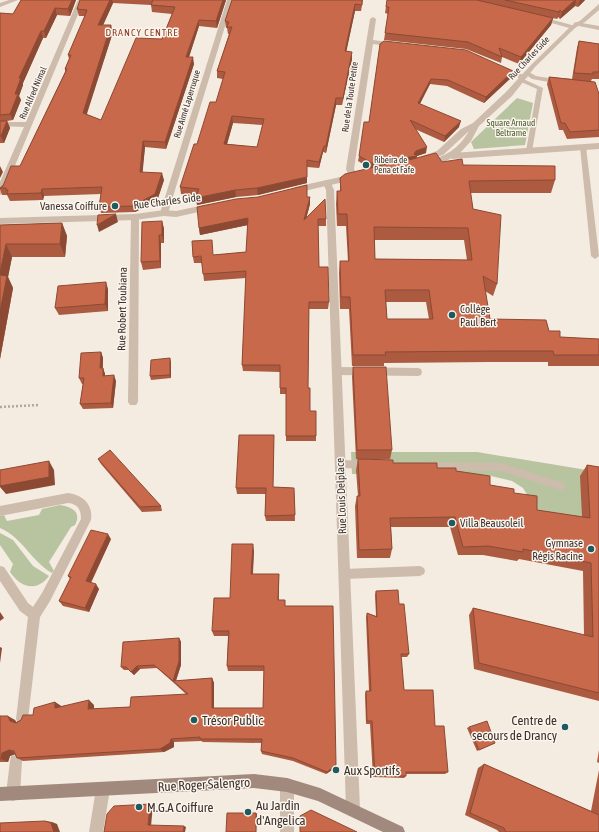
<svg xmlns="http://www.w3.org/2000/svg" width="599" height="832" viewBox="0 0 599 832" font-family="'Asap Condensed',sans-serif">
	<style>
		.green { fill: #b8c4a0 }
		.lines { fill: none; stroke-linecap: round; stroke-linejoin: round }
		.path { stroke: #b9a596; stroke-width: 2.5; stroke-dasharray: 2 2; stroke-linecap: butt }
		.service { fill: #cdbbac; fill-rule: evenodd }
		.minor { fill: #cdbbac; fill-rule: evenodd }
		.tertiary { fill: #cdbbac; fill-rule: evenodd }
		.secondary { fill: #a18a7d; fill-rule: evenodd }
		.wall { fill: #ac5a40; fill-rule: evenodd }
		.shaded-wall { fill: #8c4a34 }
		.building { fill: #c8694b; stroke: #8c4a34; fill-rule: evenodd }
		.poi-dot { fill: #1f5a5e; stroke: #fbf5ee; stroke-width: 1.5 }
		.labels { text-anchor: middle; stroke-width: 3; stroke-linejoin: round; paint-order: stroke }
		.far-street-label { font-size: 9px; fill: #3b302b; stroke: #fbf5ee }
		.far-park-label { font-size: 9px; fill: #4a5a2e; stroke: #fbf5ee }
		.far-poi-label { font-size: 9px; fill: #3b302b; stroke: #fbf5ee; text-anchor: start }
		.far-neighbourhood-label { font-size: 10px; letter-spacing: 1px; fill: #8c3b22; stroke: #fbf5ee }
		.street-label { font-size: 11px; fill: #3b302b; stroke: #fbf5ee }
		.poi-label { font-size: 11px; fill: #3b302b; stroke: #fbf5ee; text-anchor: end }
		.near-poi-label { font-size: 13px; fill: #3b302b; stroke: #fbf5ee; text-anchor: start }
		.near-street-label { font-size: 13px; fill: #3b302b; stroke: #fbf5ee }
	</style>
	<rect width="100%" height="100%" fill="#f4ebe1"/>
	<!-- green -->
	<g class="green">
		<path d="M517,98L533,103L525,145L474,149L471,142Z"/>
		<path d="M351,452H477L599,472L582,523L547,516L536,509L523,488L512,481L487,475L352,474Z"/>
		<path d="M60,505C72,507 82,512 75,525L71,527L49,562L54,571L52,573C31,561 23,538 0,528V516L4,515L7,521L39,515L42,509Z"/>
		<path d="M0,533L13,540L33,566L49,576C36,593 20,587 10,572L13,564L0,545Z"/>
	</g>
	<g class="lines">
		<!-- path -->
		<path class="path" d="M0,407L39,405"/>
		<!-- service -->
		<g class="service">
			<path d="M576,22L599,26V30L574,25L573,24Z"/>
			<path d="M527,71L536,76L560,80L563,82L560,84L532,79L524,73Z"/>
			<path d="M521,78L543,88L532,151L529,153L526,151L537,89L519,81V79Z"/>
			<path d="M581,145H585L586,147L599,256L595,259L591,256L580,147Z"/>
			<path d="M337,367L418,368L421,369L422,372L421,375L418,376L337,375L334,373L333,371L334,369Z"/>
			<path d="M340,460L369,461L372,462L374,465L372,468L369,469L340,468L337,467L335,464L337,461Z"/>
			<path d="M426,462L501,463L561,482L564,483L566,486L564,489L561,490L501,471L426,470L423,469L421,466L423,463Z"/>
			<path d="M420,566L424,568L425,571L424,574L420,576L344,579L340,577L339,574L340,571L344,569Z"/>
		</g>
		<!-- minor -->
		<g class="minor">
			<path d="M9,0H18L0,7V3Z"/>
			<path d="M78,0H84L4,192L0,195V182L24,127L0,126V122H26Z"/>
			<path d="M227,0H233L168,213L167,215H161L160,213Z"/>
			<path d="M539,16L575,26L576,27L573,29L537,19L536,18Z"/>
			<path d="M373,17L376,19L373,40L395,43L398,45L395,47L373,44L354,169L357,177L353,180L350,179L346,169L370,19Z"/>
			<path d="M499,66H503L528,77L521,79L499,68Z"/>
			<path d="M599,143V149L452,159L448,156L452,153Z"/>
			<path d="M327,180L330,181L334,190L360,809L358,814L353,816L348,814L346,809L326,190L323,183Z"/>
			<path d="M135,214L139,217L138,402L136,405H130L128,402L131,217Z"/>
			<path d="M68,493C83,495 93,504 91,520L50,601L40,617L28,719L26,723L22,725L18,723L16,719L28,617L20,611L0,581V566L4,567L28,603L33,607L42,593L81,519C81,510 78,504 68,503L0,516V506Z"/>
			<path d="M16,755L21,756L22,761L20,794L18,799L13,801L8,799L6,794L10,761L11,756Z"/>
			<path d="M287,778L292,780L294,785V832H280V785L282,780Z"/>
			<path d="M103,782L108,784L110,789L103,832H89L96,789L98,784Z"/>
		</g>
		<!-- tertiary -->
		<g class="tertiary">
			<path d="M599,4V10L585,22L575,28L535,67L512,96L479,126L471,141L460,153L446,161L428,167L425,166V162C444,157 459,149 469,131L443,155L425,161L422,160V156L437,151L461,129L473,123L506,92L531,65L571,26L581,20Z"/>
			<path d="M354,174L357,175V179L295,193L291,190L295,187Z"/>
			<path d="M209,204L213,207L212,209L176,217L164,216L135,220L0,224V218L135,214L164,210L176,211Z"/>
		</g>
		<!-- secondary -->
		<path class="secondary" d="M254,774L287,778L320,788L403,827L405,832H383L318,801L287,792L254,788L0,801V787Z"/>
	</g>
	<!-- wall -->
	<g class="wall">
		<path d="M21,0H76L70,16L57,15L46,38H43L23,83V85L19,96L21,100L13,120L7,121L10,128L4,143H0V13L13,14Z"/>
		<path d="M80,0H226L217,28L199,26L189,57L194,64L166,149L145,147L142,172L164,180L157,201L135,212L101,213L99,207L101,194L44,196L43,200L10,201L7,195H2L0,189V188L20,166L65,72V69L69,59L68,55L85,16H79L77,9ZM113,3L151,5L152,12L172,14L162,39L101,120L86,114L113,32L103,25Z"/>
		<path d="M232,0H363L361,11H355L346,51L352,59L342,105H336L326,153L323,152L319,168L307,167V183L258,195L236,197L197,205L196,198L197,196L181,194L180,187L197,144L216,102L223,79L217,78V71L229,34H228L227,28H226L225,21ZM233,123L263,125L257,147L227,144Z"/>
		<path d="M387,0H585L578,7L575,6L560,19L558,17L557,19L523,11L553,18L551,25L519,64L502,57L501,63L466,49L384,40L388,14L385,13Z"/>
		<path d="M579,41L599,44V79H592L591,81L599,94V137L567,139L563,130H559L547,84L549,77L572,79L577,48Z"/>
		<path d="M380,44L513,71L512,77L484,103L447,86L430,84L420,104L459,127L444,142L415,129L426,153L417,156L416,158L555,180L551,193H470L473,209L497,284L493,296L485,291L490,319L549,331L560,337L599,339V366H548V362H489L384,363V366H352L349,309H340L339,273L340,261H348L346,226H337L336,204L337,191H340V178L370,168L358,161L359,156L369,122ZM375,240H464L467,260L375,259ZM386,302H426L429,319H387Z"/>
		<path d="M307,197H310V204L306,218L326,219V226H318L319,267L329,302L328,309H309L308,388L310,411H316V441H286V394H280V372L243,371L242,365L246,278L204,281L202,263H194L193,257L246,252L248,225L200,235L199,228Z"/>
		<path d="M162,221L164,229V243H161V268L143,270L141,262Z"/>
		<path d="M62,223L67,236L65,257H12L8,277L13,288L0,359V225Z"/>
		<path d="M108,289V311L59,315L55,308Z"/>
		<path d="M101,352L103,358V368L105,374V376L116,381L113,408L83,409L80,404L83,384H82L79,378Z"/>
		<path d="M171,362V378L151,380L150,376Z"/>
		<path d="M353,367L392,450L390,459H356L352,377Z"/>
		<path d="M274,441L273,487L294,488L295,521H266L265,516L266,494H237L236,488Z"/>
		<path d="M98,459L161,506L162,511L142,512L101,464Z"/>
		<path d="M358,459L437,468L456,471L490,485L514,493L537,510L582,517L580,476L587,465L599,467V701L474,669L469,615L473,608L584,635L583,571L519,559L517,561L483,555H458L450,527H391L392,549L390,558H357L355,506L357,496H358L356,470Z"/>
		<path d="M111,539L91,583L99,589L89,612L63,606L59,601L70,579L68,576Z"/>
		<path d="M254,551L253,574H279V600L285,606L336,765L335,768L326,774L293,761L262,754L261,751L262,743L203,742L201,741L174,742V747L164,752L23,761L17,758L15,754L10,756L8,762H0V716L15,720L16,722L33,715L55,702L61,706L94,705V709L130,707L186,694L175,684L157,668L140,669L134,675L129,670H124L121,667L179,638L181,642V665L176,681L212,678L214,683V708H263L264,671H228L227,666L228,636H214L212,631L230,598Z"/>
		<path d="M376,591L399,604L409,654L407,657H401L404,690L435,726L448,772L445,774H406V776L404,778L373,777L370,724H366L365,694L366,691H369L366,617L367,613L376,616L375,595Z"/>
		<path d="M469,727L495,743L477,751L467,728Z"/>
		<path d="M599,750V763L597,762Z"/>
		<path d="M484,764L591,811L599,770V832H499L497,830L465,815L478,768Z"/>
	</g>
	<!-- shaded-wall -->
	<g class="shaded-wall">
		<path d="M72,0H76L70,16L68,9Z"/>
		<path d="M110,0H112L113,3L100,32L98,25Z"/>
		<path d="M223,0H226L217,28L216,21Z"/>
		<path d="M575,0H576L575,6L560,19L562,12Z"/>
		<path d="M580,0H585L578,7Z"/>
		<path d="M355,4V11L345,58V51Z"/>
		<path d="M55,8L57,15L46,38L44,31Z"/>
		<path d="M560,10L558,17L557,19L559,12Z"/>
		<path d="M553,18L551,25L519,64L521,57Z"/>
		<path d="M199,20V26L187,63L186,57Z"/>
		<path d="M111,25L113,32L85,120L83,113Z"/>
		<path d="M41,31L43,38L23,83V85L19,96L21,100L13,120L10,114L19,78Z"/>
		<path d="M352,52V59L342,105L343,98Z"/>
		<path d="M193,57L194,64L166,149L165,142Z"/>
		<path d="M513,71L512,77L484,103L486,97Z"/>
		<path d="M431,79L430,84L417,109L418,103Z"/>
		<path d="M336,98V105L326,153V146Z"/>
		<path d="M232,116L233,123L225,151L224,144Z"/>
		<path d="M7,121L10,128L4,143L1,136Z"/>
		<path d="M461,121L459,127L444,142L445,136Z"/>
		<path d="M143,141L145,147L142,179L140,172Z"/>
		<path d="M324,146L323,152L319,168V162Z"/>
		<path d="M427,147L426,153L417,156L416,161L387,164L384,163V167L371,169L372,163Z"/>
		<path d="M0,166L3,172L0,178Z"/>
		<path d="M162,173L164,180L157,201L135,212L133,206Z"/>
		<path d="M307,177V183L258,195L257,188Z"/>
		<path d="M42,189L44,196L43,200L41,193Z"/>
		<path d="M235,190L236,197L197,205L196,198Z"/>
		<path d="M310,197V204L304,227V220Z"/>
		<path d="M116,214L118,222L99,232L97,225Z"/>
		<path d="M248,218V225L200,235L199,228Z"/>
		<path d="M162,221L164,229V243L162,235Z"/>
		<path d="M62,223L67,236L65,257L60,244Z"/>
		<path d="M159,235L161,243V268L160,261Z"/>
		<path d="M6,244L12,257L8,277L13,288L0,359V273Z"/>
		<path d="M106,282L108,289V311L105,304Z"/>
		<path d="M101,352L103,358L102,374L100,368Z"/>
		<path d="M170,358L171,362V378L170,375Z"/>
		<path d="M103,368L105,374V382L103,376Z"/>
		<path d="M114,375L116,381L113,408L111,403Z"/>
		<path d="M49,461L54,470L55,485L6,494L0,487V486Z"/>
		<path d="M108,534L111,539L89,586L86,581Z"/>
		<path d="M253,544L254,551L252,580L251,574Z"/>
		<path d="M96,584L99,589L89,612L85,608Z"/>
		<path d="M0,612L4,618L0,621Z"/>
		<path d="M179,638L181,642V665L175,683L173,681L175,684L173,681Z"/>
		<path d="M0,647L2,648L0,663Z"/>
		<path d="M137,666L140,669L134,675L131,672Z"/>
		<path d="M212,678L214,683V712L212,708Z"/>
		<path d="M89,700L94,705L93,713L88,709Z"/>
		<path d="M55,702L61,706L55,708Z"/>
		<path d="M8,716L15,720L17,724L10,721Z"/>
		<path d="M171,739L174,742V747L164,752L160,749Z"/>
		<path d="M9,750L16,754L10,756L8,762L1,759L2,753Z"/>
		<path d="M336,765L335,768L326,774L327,772Z"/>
		<path d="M150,804L153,805L151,826L148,825Z"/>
		<path d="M256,813L257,814L256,832Z"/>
		<path d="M45,821L52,822L57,824L60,832H54Z"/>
		<path d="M184,826L186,827L185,832H183Z"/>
	</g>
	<!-- building -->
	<g class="building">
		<path d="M21,0H72L68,9L55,8L44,31H41L19,78H21L15,94H18L10,114L0,115V13L13,14Z"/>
		<path d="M80,0H110L98,25H111L83,113L101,120L136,38L162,39L175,7L151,5L153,0H223L216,21L199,20L186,57H193L165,142L143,141L140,172L162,173L155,194L133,206L99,207L102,187L42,189L41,193L7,194L8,190H6V188H0L3,186L11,166H20L67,69H65L71,55H68L86,13L87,10L77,9Z"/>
		<path d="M232,0H362V5L355,4L345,51L352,52L343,98H336L326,146H324L319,162L307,160V177L257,188L235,190L196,198L199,189L180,187L194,144H197L210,102H216L225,72L217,71L232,27H227L229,22L225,21ZM232,116L264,119L257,147L224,144Z"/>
		<path d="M387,0H477L553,18L521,57L499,48L502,57L468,42L385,33L389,7H386Z"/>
		<path d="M505,0H575L562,12L560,10L559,12Z"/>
		<path d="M384,41L466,50L513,71L486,97L448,80L431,79L418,103L461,121L445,136L410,120L427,147L416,151L414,154L417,156L372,163L359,156L364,122H369L380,44Z"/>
		<path d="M579,41L599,44V72H593V74L574,73Z"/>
		<path d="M549,77L595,82L599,94V130L570,132L565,123H561Z"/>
		<path d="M0,121H7L1,136H0Z"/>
		<path d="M436,153L442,162L462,159L463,165L555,166V180L469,181L473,209L501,215L497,284L483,276L490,319L546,320L549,331H560V337L599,339V355H554L553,351H493L385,352L386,355H353L350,297H341L340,261H349L347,214H338L337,191H341L340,178L345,174L387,164L384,163L405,161ZM374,227L468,228L472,260L375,259ZM385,290H429L433,319H387Z"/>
		<path d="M307,185V197H310L304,220L325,199L326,219H318L319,267H328L329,302H309L308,388H310V411H316V436H286V388H280V365H242L246,271L203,274L201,256L193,257L192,241L212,240L213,255L246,252L248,218L199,228L197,207L236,199L258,197Z"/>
		<path d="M116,214L97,225L98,215Z"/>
		<path d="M162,221V235H159L160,261L141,262L142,222Z"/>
		<path d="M62,223L60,244H6L0,273V225Z"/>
		<path d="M0,275L7,276L0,312Z"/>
		<path d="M106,282L105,304L55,308L58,286Z"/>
		<path d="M101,352L100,368H103V376L114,375L111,403L80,404L84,378H79L81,353Z"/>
		<path d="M170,358V375L150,376L151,360Z"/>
		<path d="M353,367H386L392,450H357Z"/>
		<path d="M239,435H274L273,487L294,488L295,515L265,516L266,488H236Z"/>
		<path d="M110,450L161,506L140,507L98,459Z"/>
		<path d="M358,459L393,460V463H437V468H456V471L490,476V485L514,489V493L537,496V510L590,518L587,465L599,467V693L479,663L473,608L593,637L591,563L523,549V552L488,546L463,547L455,517L390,518L392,549L359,550L357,496H360Z"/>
		<path d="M49,461V477L0,486V470Z"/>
		<path d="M91,530L108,534L86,581L96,584L85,608L59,601L71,577L68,576Z"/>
		<path d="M232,544H253L251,574H279L278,600H285V606H333L336,765L327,772L293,758L261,751L262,739H200V737L171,739L170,743L160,749L17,758L14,751L9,750L2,753L1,759H0V716H8L10,721L16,723L21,720L23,715H33L34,708L55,702V708L89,700L88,709L130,707L131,697L188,694L173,681L212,678V708H263L264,666H227L229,631H212L214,598H230Z"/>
		<path d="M398,590L399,604H404L409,654H401L404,690H433L435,726H444L448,772H406V776H375L372,721H367L366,691H371L367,613L377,617L376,591Z"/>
		<path d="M179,638V661L173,681L154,665L137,666L131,672L126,667H121L123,642Z"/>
		<path d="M487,721L495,743L479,750L469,727Z"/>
		<path d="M484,764L599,815V832H506L504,828L470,813Z"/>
		<path d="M150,804L148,825L184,826L183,832H104L107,814L114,806Z"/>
		<path d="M311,810L357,832H300V816Z"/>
		<path d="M227,813H256V832H226Z"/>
		<path d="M45,821L51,823L54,832H0V823Z"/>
	</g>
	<!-- markers -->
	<g class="poi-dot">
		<circle cx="366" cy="165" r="4"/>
		<circle cx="115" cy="206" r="4"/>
		<circle cx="452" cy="315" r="4"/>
		<circle cx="452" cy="523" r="4"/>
		<circle cx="591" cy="549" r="4"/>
		<circle cx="194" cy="720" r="4"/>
		<circle cx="565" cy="727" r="4"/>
		<circle cx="336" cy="770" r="4"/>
		<circle cx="139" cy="807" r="4"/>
		<circle cx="248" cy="812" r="4"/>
	</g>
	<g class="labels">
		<!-- far-street labels -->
		<g class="far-street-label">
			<text transform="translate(529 58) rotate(-47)" y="3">Rue Charles Gide</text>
			<text transform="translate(33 93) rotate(-67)" y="3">Rue Alfred Nimal</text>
			<text transform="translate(350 97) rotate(-82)" y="3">Rue de la Toute Petite</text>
			<text transform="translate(187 104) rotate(-73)" y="3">Rue Aimé Laperruque</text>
		</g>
		<!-- far-park labels -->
		<g class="far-park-label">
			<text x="511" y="126">Square Arnaud<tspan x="511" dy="10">Beltrame</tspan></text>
		</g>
		<!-- far-poi labels -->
		<g class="far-poi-label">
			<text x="374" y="163">Ribeira de<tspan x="374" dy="10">Pena et Fafe</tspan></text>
		</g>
		<!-- far-neighbourhood labels -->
		<g class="far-neighbourhood-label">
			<text x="142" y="36">DRANCY CENTRE</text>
		</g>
		<!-- street labels -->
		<g class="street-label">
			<text transform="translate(167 201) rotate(-7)" y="4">Rue Charles Gide</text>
			<text transform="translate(122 309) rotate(-89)" y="4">Rue Robert Toubiana</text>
			<text transform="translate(341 496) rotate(-92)" y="4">Rue Louis Delplace</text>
		</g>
		<!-- poi labels -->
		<g class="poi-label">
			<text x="107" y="210">Vanessa Coiffure</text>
			<text x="460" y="313" text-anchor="start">Collège<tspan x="460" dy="13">Paul Bert</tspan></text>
			<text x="460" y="527" text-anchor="start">Villa Beausoleil</text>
			<text x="583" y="547">Gymnase<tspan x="583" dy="13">Régis Racine</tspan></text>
		</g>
		<!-- near-poi labels -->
		<g class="near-poi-label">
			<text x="202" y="725">Trésor Public</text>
			<text x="557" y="725" text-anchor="end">Centre de<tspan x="557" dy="15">secours de Drancy</tspan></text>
			<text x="344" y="775">Aux Sportifs</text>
			<text x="256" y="810">Au Jardin<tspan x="256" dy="15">d'Angelica</tspan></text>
			<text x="147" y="812">M.G.A Coiffure</text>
		</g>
		<!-- near-street labels -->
		<g class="near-street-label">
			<text transform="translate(204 784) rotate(-3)" y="5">Rue Roger Salengro</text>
		</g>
	</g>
</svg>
